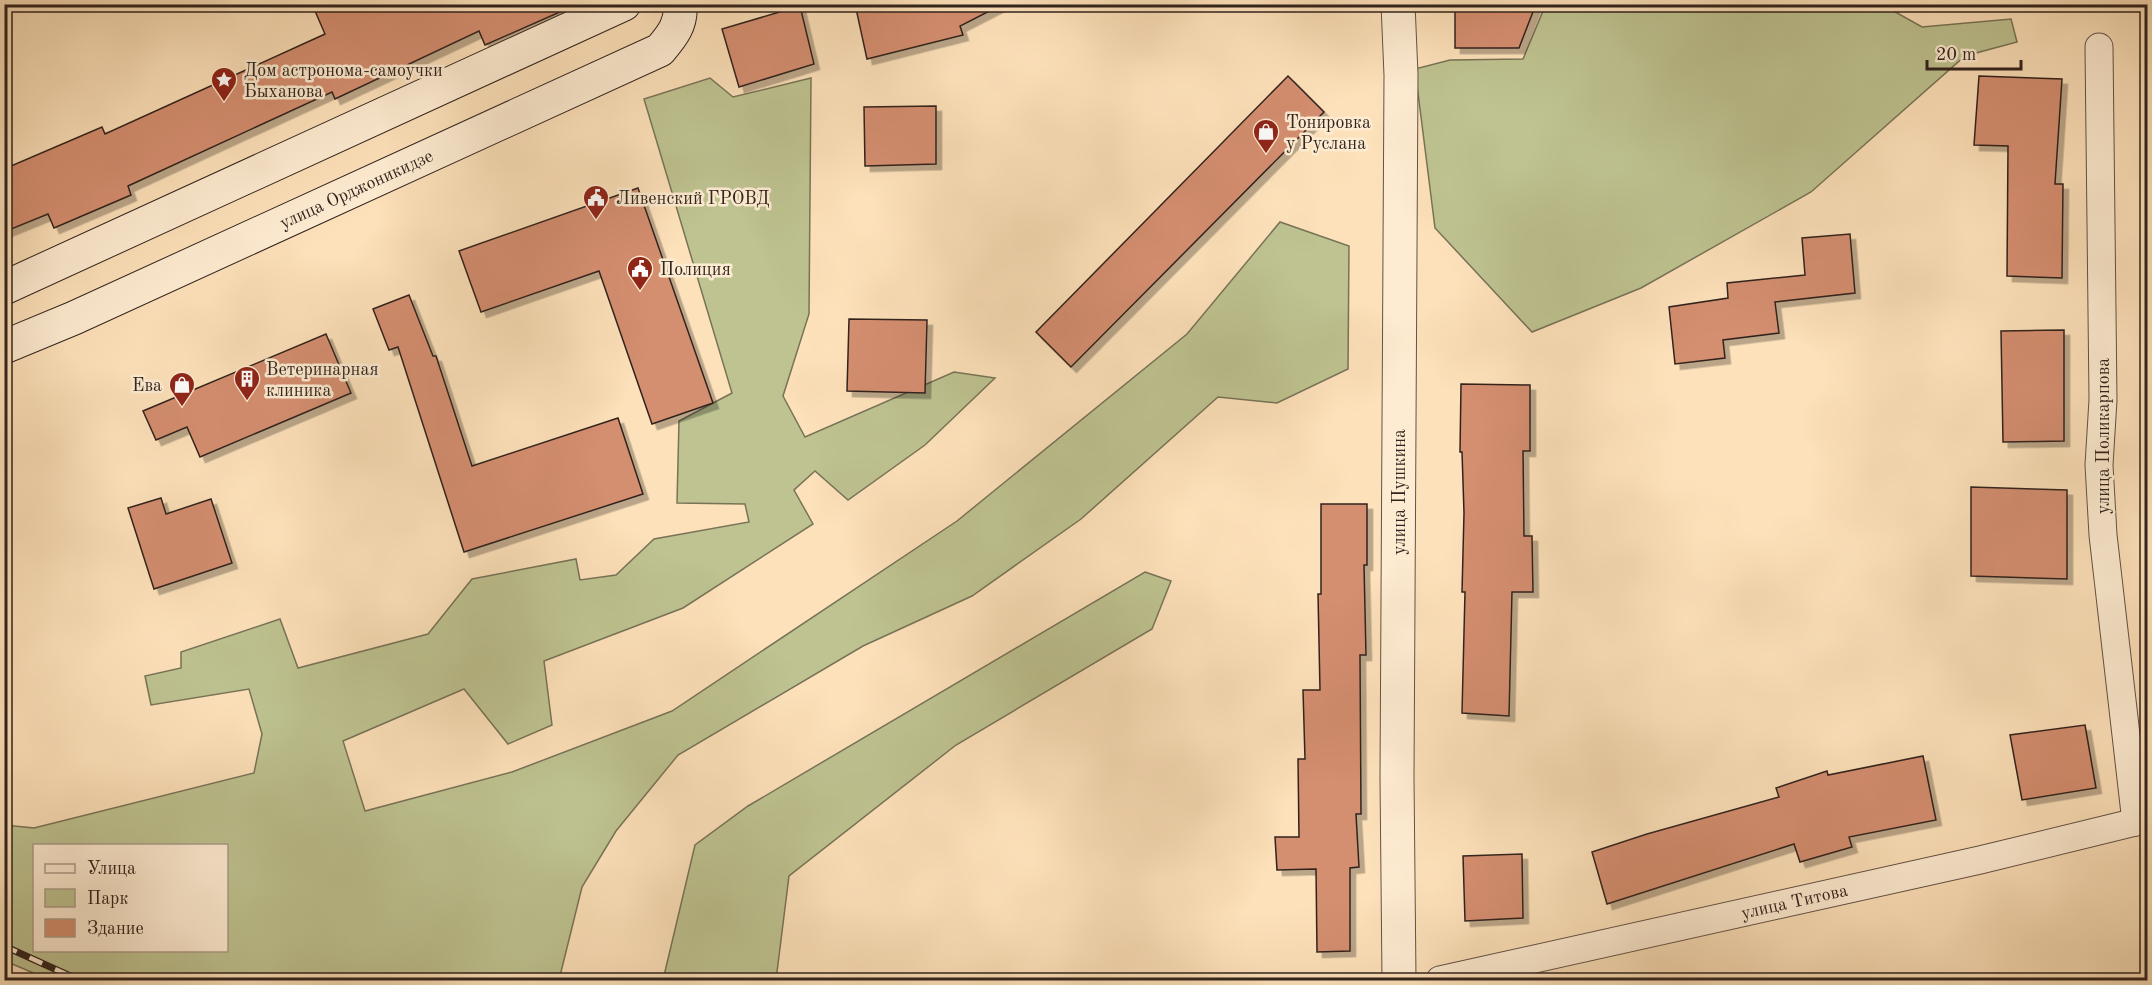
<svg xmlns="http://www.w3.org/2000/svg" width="2152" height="985" viewBox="0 0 2152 985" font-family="'Old Standard TT',serif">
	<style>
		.green { fill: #bec391; stroke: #787357; stroke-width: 1.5; fill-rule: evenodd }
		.building { fill: #d48e70; stroke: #31231d; stroke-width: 1.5; filter: url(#shadow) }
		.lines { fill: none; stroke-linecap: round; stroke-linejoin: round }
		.minor-casing { stroke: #645244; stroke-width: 29 }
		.tertiary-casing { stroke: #645244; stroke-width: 35 }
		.secondary-casing { stroke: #31231d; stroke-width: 35 }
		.minor { stroke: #feecd2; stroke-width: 27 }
		.tertiary { stroke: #feecd2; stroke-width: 33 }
		.secondary { stroke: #feecd2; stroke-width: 33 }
		.rail-casing { stroke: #31231d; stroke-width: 7 }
		.rail { stroke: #feecd2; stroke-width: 4.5; stroke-dasharray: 14; stroke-linecap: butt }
		.labels { text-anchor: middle; stroke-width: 5; stroke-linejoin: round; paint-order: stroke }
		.poi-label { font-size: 18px; fill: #31231d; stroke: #feecd2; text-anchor: start }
		.street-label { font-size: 18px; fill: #31231d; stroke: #feecd2 }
	</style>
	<defs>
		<filter id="shadow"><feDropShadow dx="5.5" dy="5.5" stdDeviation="0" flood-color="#0004"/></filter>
	</defs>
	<rect width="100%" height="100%" fill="#fde1ba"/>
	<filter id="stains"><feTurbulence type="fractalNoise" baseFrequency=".00333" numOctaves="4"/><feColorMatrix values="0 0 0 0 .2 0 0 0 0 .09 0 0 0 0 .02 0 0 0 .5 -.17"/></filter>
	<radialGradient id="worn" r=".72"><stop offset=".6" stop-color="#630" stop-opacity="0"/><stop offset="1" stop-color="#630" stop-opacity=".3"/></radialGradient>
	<!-- green -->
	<g class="green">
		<path d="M1546,4L1883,5L1922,27L2011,19L2017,42L1965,56L1811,192L1641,288L1532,332L1435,228L1415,69L1450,60L1523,59Z"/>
		<path d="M710,78L733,97L811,78L809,314L783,396L805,437L954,372L995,378L925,445L848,500L815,471L794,490L813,524L683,608L544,661L552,725L508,744L464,689L343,741L365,811L512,772L672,711L957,521L1187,334L1280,222L1349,246L1348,369L1277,403L1218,397L1081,519L972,596L863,646L678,755L616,831L582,887L559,980H50L5,961V825L34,828L254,773L262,734L249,689L151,705L145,676L181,668V652L280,619L298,668L428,634L472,579L576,559L580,580L616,575L654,539L749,522L745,504L677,503L679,421L732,393L644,99ZM34,846H226V950H34Z"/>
		<path d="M1145,572L1171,581L1152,629L956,745L789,876L776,980H663L695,845L748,806Z"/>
	</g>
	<!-- building -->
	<g class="building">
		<path d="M312,4H578L485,45L479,31L335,99L332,92L128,186L131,195L54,228L48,214L4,232V169L102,127L105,134L325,34Z"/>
		<path d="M855,4H1003L960,26L963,35L867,59Z"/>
		<path d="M1455,4H1536L1519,48H1455Z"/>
		<path d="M800,6L814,64L739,87L722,29Z"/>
		<path d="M1288,76L1324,112L1071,367L1036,332Z"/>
		<path d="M1979,76L2062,79L2055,184H2063L2062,278L2007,276L2008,146L1974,145Z"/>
		<path d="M936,106V164L865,166L864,107Z"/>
		<path d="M638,188L713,403L652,424L599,271L481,312L459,251Z"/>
		<path d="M1850,234L1855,293L1775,302L1779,333L1723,340L1725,358L1675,364L1669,307L1728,298L1727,283L1805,275L1802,238Z"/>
		<path d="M409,295L433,356H436L472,466L618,418L643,494L464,552L398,347L389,350L373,309Z"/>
		<path d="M849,319L927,320L925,393L847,391Z"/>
		<path d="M2064,330V441L2003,442L2001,331Z"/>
		<path d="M326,334L351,393L200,457L187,427L156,440L143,411Z"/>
		<path d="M1461,384L1530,385V451H1523L1524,536H1532L1533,592H1512L1509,716L1462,713L1465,592H1462L1464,513L1462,452H1460Z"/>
		<path d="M1971,487L2067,490V579L1971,576Z"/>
		<path d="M161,498L166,514L211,499L232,563L154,589L128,508Z"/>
		<path d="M1321,504H1367V565H1364L1366,655H1360L1361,814H1356L1359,867L1350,868V951L1317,952L1316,869L1277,870L1275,837H1299L1298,759H1305L1303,690H1320L1318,594H1321Z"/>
		<path d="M2085,725L2096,788L2022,800L2010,735Z"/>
		<path d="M1923,756L1936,820L1849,837L1852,847L1800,862L1794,844L1607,904L1592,852L1647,834L1779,797L1776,788L1827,771L1828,775Z"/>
		<path d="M1522,854L1523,918L1465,921L1463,856Z"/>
	</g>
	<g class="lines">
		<defs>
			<g id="minor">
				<path d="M2099,47L2103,400L2099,465L2103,535L2136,822"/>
				<path id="s1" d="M1440,980L1980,860L2148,819"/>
			</g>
			<path id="tertiary" d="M1398,4L1401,75L1397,777L1399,980"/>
			<g id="secondary">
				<path d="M4,288L624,4"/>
				<path id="s2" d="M4,347L74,318L660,50C672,36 682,24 680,4"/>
			</g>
		</defs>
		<!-- minor casing -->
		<use href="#minor" class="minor-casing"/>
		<!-- tertiary casing -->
		<use href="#tertiary" class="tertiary-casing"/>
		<!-- secondary casing -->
		<use href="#secondary" class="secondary-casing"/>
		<!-- minor -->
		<use href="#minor" class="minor"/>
		<!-- tertiary -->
		<use href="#tertiary" class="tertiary"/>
		<!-- secondary -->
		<use href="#secondary" class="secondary"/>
		<defs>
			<g id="rail">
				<path d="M4,946L79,980"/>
				<path d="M4,978L11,980"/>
			</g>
		</defs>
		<!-- rail casing -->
		<use href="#rail" class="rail-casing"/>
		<!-- rail -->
		<use href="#rail" class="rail"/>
	</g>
	<!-- icons -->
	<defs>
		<symbol id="sight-pin" viewBox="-11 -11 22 30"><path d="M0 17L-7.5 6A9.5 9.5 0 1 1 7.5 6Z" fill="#8f2418" stroke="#feecd2"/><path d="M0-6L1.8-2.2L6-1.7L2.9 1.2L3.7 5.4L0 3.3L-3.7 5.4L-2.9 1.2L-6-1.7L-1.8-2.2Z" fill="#fff"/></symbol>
		<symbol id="shop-pin" viewBox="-11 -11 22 30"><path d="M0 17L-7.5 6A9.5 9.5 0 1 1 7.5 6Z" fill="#8f2418" stroke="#feecd2"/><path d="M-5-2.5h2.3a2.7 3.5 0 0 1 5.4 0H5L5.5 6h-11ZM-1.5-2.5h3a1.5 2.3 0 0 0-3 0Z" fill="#fff"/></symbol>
		<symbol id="civic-pin" viewBox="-11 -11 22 30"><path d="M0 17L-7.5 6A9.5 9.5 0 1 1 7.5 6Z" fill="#8f2418" stroke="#feecd2"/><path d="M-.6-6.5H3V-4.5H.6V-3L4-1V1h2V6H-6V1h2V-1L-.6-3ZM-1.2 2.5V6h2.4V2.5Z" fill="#fff"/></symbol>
		<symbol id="building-pin" viewBox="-11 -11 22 30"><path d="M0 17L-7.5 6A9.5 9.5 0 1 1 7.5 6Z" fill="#8f2418" stroke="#feecd2"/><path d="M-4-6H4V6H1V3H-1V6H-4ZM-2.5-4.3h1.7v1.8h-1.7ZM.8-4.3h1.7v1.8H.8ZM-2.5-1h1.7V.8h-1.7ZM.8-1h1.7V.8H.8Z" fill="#fff"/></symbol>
	</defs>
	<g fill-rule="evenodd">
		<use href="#sight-pin" x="209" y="65" width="30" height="40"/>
		<use href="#shop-pin" x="1251" y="117" width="30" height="40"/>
		<use href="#civic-pin" x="581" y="183" width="30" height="40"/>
		<use href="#civic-pin" x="625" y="254" width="30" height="40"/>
		<use href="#building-pin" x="232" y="364" width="30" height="40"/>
		<use href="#shop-pin" x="167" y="370" width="30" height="40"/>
	</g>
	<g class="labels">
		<!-- poi labels -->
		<g class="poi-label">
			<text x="244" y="76">Дом астронома-самоучки<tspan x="244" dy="21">Быханова</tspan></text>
			<text x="1286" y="128">Тонировка<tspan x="1286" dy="21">у Руслана</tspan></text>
			<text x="616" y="204">Ливенский ГРОВД</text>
			<text x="660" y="275">Полиция</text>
			<text x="266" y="375">Ветеринарная<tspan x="266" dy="21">клиника</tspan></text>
			<text x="162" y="391" text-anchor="end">Ева</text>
		</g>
		<!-- street labels -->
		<g class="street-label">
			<text dy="6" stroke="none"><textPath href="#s2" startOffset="386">улица Орджоникидзе</textPath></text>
			<text transform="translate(2103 436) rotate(-90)" y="6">улица Поликарпова</text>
			<text transform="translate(1399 492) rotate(-90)" y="6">улица Пушкина</text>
			<text dy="6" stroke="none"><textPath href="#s1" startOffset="363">улица Титова</textPath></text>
		</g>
	</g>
	<!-- margin -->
	<rect width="2152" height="985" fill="none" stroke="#fde1ba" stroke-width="24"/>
	<rect x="6" y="6" width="2140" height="973" fill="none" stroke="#31231d" stroke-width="3"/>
	<rect x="12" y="12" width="2128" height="961" fill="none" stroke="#31231d" stroke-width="1.5"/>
	<!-- legend -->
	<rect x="33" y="844" width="195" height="108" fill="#feecd2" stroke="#ac9c8a" stroke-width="1.5"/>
	<rect x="45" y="864" width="30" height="9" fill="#feecd2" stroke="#ac9c8a" stroke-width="1.5"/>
	<text x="87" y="874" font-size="18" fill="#31231d">Улица</text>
	<rect x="45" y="889" width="30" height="18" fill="#bec391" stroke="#ac9c8a" stroke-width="1.5"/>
	<text x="87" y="904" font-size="18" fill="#31231d">Парк</text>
	<rect x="45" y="919" width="30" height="18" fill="#d48e70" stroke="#ac9c8a" stroke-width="1.5"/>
	<text x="87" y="934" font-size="18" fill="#31231d">Здание</text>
	<!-- scale -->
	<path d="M1927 60v9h94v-9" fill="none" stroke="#31231d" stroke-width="3"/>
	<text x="1936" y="60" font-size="18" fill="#31231d" stroke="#feecd2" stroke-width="4.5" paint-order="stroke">20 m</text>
	<rect width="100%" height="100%" filter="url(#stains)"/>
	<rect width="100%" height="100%" fill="url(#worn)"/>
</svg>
